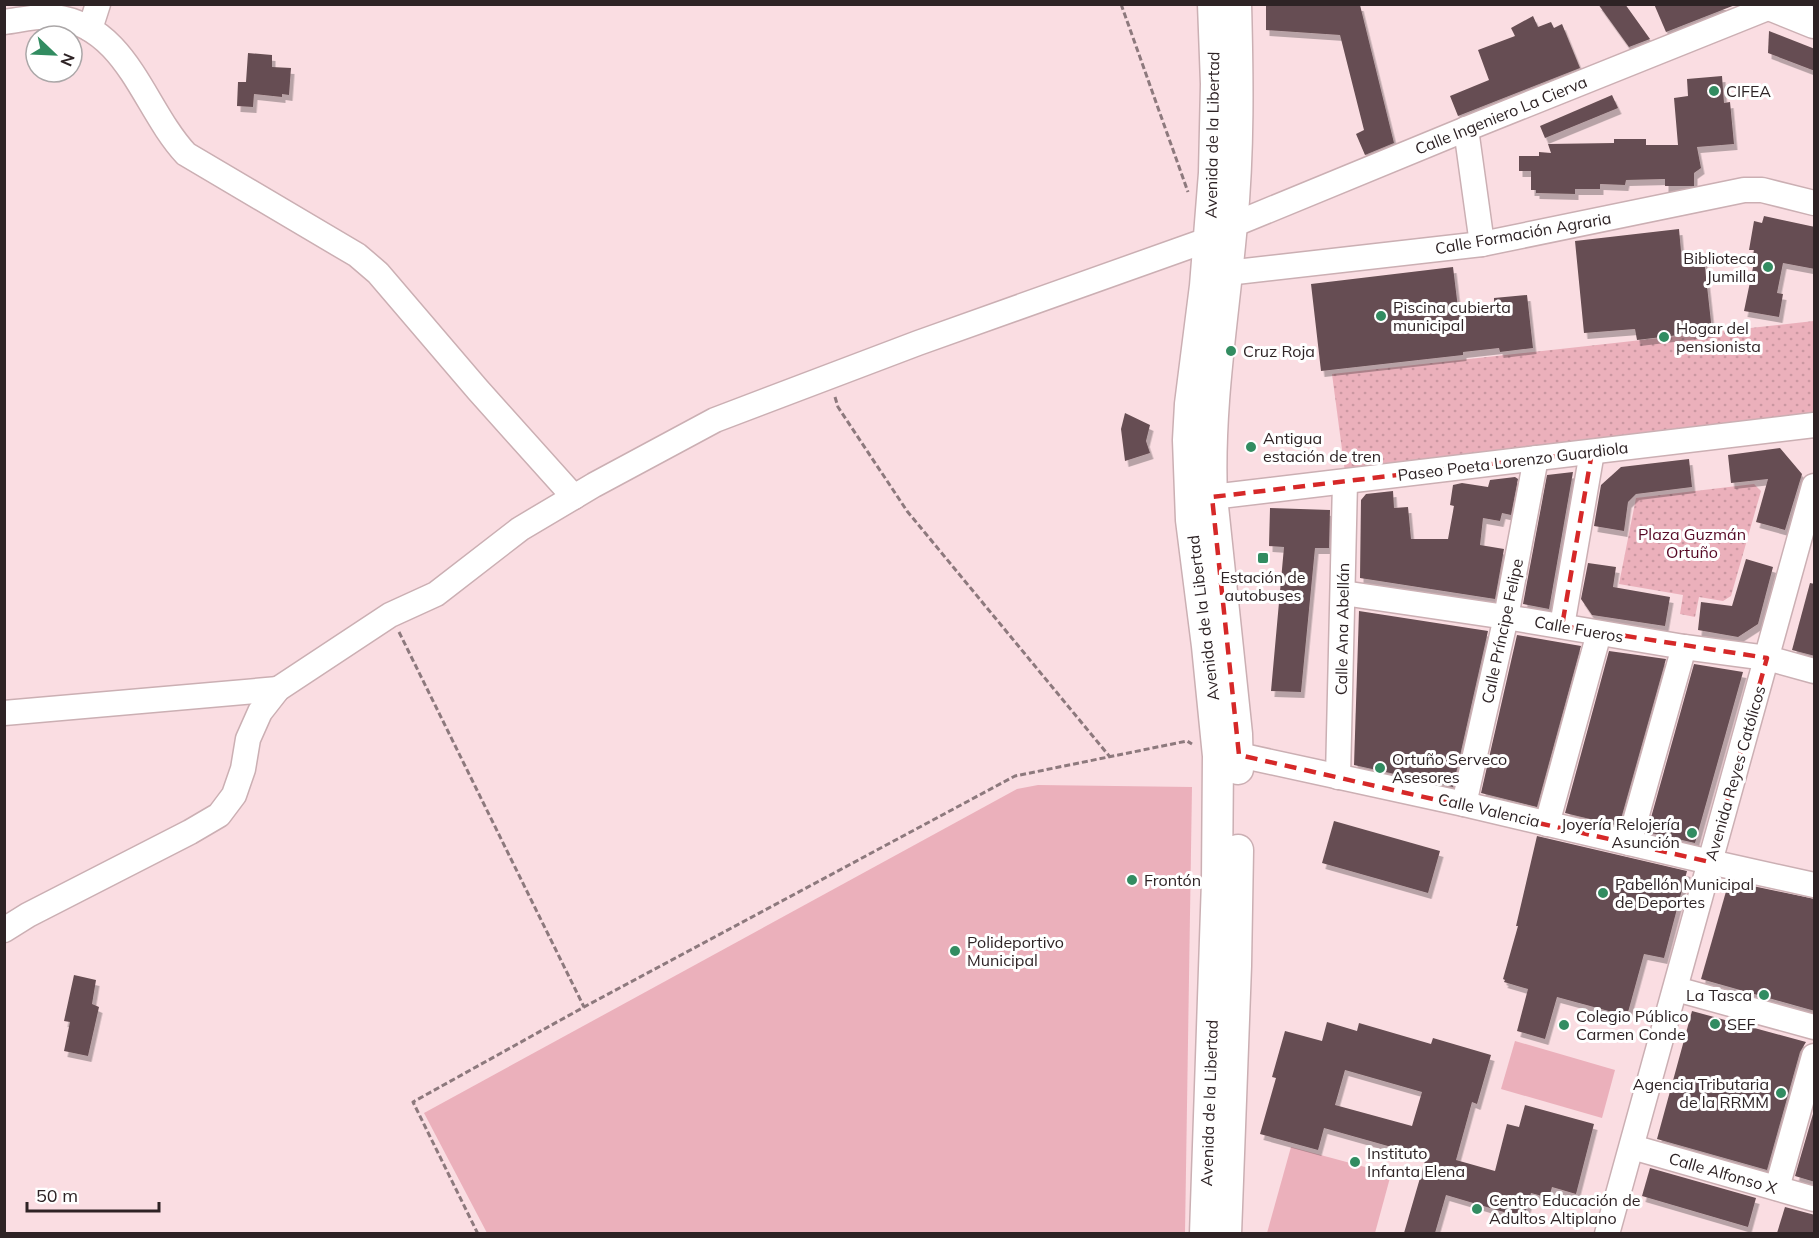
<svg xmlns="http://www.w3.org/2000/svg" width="1819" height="1238" viewBox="0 0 1819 1238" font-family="Mulish,sans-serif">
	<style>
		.park { fill: url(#park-dots) }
		.pitch { fill: #ebb0bb }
		.building { fill: #664e52; fill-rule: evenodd; filter: url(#shadow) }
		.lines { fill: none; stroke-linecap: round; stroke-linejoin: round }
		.minor-casing { stroke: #cbafb3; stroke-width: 27 }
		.major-casing { stroke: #cbafb3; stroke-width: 33 }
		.path { stroke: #8d797d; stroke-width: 3; stroke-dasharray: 6 3; stroke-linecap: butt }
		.minor { stroke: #fff; stroke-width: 24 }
		.major { stroke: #fff; stroke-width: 30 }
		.marked { fill: none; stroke: #d62828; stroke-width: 4.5; stroke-dasharray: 12 8; stroke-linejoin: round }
		.poi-dot { fill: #328c61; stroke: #fff; stroke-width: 2 }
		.labels { text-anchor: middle; stroke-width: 6; stroke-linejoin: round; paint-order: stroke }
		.poi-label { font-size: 16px; fill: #2e2325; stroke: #fff; text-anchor: start }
		.street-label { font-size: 16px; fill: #2e2325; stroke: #fff }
		.park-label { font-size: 16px; fill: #560824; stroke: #fff }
	</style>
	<defs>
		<pattern id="park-dots" width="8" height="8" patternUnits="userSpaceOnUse" patternTransform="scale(1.5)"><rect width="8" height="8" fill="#ebb0bb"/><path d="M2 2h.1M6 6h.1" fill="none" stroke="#ca97a1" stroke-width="1.8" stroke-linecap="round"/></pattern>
		<filter id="shadow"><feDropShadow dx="3.5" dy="6" stdDeviation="0" flood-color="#0004"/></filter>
	</defs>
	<rect width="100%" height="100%" fill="#fadde2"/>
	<!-- park -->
	<g class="park">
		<path d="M1814,321V414L1345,472L1332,374Z"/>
		<path d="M1754,484L1761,491L1731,596L1723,601L1699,597L1695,617L1680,614L1683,595L1619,584L1636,498Z"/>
	</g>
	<!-- pitch -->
	<g class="pitch">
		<path d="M1038,785L1192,787L1185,1233H487L424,1113L1017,789Z"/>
		<path d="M1515,1041L1615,1070L1602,1118L1501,1089Z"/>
		<path d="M1291,1147L1391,1174L1375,1233H1267Z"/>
	</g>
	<!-- building -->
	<g class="building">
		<path d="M1266,4L1360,5L1394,143L1365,155L1356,134L1364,130L1340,35L1266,30Z"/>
		<path d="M1598,4H1625L1650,39L1629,47Z"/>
		<path d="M1654,4H1735V5L1666,32Z"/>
		<path d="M1533,16L1538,27L1551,22L1554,28L1562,24L1580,68L1458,116L1450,96L1489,80L1478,50L1515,36L1511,28Z"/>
		<path d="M1769,31L1815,49V71L1768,53Z"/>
		<path d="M248,53L272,55V67L291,68L289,95L282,94V97L254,94L253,107L237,106L238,82H246Z"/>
		<path d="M1722,76L1724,103L1730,102L1734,144L1697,147L1701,168L1694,173V186H1665V179L1626,180L1625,185L1600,184V189H1575V194L1536,193V190H1531V171H1519V156H1539V152L1551,153L1548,144L1614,143V139H1646V145H1678L1674,98L1688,96L1687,79Z"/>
		<path d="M1612,95L1618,108L1545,138L1540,126Z"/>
		<path d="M1764,216L1815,227V269L1783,263L1777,293L1783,294L1779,317L1744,311L1755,258H1753L1754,250H1749L1754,221L1762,223Z"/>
		<path d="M1679,229L1682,262L1704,259L1712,331L1637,340L1635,329L1584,333L1575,241Z"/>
		<path d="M1453,267L1458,308L1494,303V298L1527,295L1533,348L1500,352L1499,348L1463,352V355L1321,371L1311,284Z"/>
		<path d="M1125,413L1150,425L1146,441L1150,453L1125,461L1121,429Z"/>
		<path d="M1780,448L1802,474L1785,530L1756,522L1768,479L1731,483L1728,455Z"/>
		<path d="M1689,459L1692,487L1636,494L1628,502L1624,531L1594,526L1601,485L1621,467Z"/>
		<path d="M1573,472L1549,609L1523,604L1547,475Z"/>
		<path d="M1515,477L1518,479L1511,515L1502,513L1500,521L1483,518L1480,545L1504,549L1495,599L1360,578L1361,500L1366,494L1393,491L1394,508L1408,507L1411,539H1448L1454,506L1450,505L1453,485L1462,483L1488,487L1490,480Z"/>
		<path d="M1270,508L1330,510L1329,548H1315L1301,692L1271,691L1284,547L1269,546Z"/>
		<path d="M1746,559L1773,567L1758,624L1738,637L1698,630L1701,602L1732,606Z"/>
		<path d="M1588,563L1616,567L1613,587L1670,597L1665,626L1592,615L1581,599Z"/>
		<path d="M1810,583L1815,584V656L1792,650Z"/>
		<path d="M1359,611L1488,631L1453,787L1354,765Z"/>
		<path d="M1517,635L1581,646L1537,807L1481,793Z"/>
		<path d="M1609,651L1666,659L1619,826L1565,813Z"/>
		<path d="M1694,664L1743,672L1695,843L1647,832Z"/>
		<path d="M1334,821L1440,851L1428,893L1322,863Z"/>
		<path d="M1537,836L1687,871L1664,958L1644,954L1627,1016L1557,997L1545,1039L1517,1031L1528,989L1504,982L1505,980L1503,979L1518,926H1516Z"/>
		<path d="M1729,881L1815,899V1011L1701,979Z"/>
		<path d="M74,975L96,980L92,1004L99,1007L88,1056L64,1051L70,1022L64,1021Z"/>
		<path d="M1692,1011L1806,1042L1800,1052L1767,1170L1657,1139Z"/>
		<path d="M1327,1022L1357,1031L1359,1023L1431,1044L1433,1038L1491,1055L1477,1104L1472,1102L1456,1160L1495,1171L1507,1124L1519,1127L1525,1105L1594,1124L1576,1194L1552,1187L1549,1198L1531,1193L1524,1218L1446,1195L1435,1233H1404L1427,1154L1396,1146L1395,1148L1324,1128L1318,1150L1260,1134L1276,1078L1272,1077L1285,1031L1322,1041ZM1345,1070L1422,1092L1412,1126L1335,1105Z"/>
		<path d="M1815,1107V1182L1795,1176Z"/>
		<path d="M1650,1168L1756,1198L1748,1227L1642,1196Z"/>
		<path d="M1785,1207L1815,1215V1233H1777Z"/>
	</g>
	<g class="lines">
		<defs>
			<g id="minor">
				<path d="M4,22C20,20 39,15 55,17C128,27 143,108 186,154L357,255L378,273L478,390L574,497"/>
				<path d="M90,29L98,4"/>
				<path d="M1466,129L1482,244"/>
				<path d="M1233,221L1240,222L1466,129L1770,7"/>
				<path d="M1227,273L1482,244L1744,190H1762L1814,203"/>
				<path d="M1212,497L1814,425"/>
				<path d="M1343,593L1506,617L1684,647L1767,658L1814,671"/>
				<path d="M1562,626L1592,452"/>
				<path d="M4,713L278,689"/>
				<path d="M1221,756L1239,755L1464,804L1710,862L1814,885"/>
				<path d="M1338,777L1345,482"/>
				<path d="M1464,804L1506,617L1536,458"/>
				<path d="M1547,824L1599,633"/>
				<path d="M1629,843L1684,647"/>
				<path d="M4,930L28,915L190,832L219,815L234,795L243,769L248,739L260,712L278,689L390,615L436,594L520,529L594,485L715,420L918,343L1196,244L1209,241"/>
				<path d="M1676,989L1814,1027"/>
				<path d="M1632,1147L1814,1199"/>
				<path d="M1777,1188L1814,1056"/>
				<path d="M1607,1234L1814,486"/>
			</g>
			<g id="major">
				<path d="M1236,4C1238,78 1239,151 1232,224C1224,315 1208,405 1212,497L1237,734L1238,769"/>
				<path d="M1767,4L1814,23"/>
				<path d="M1205,1234L1217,881L1218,756L1207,646L1191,520L1188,440L1190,404L1205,286L1214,173L1216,84L1213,4"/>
				<path d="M1226,1234L1236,966L1238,850"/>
			</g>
		</defs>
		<!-- minor casing -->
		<use href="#minor" class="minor-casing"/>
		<!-- major casing -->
		<use href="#major" class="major-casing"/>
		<!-- path -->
		<g class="path">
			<path d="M1121,4L1188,192"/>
			<path d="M835,397L838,407L907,511L1110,757"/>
			<path d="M399,632L584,1007"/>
			<path d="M478,1234L413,1102L584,1007L1015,776L1187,741L1192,744"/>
		</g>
		<!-- minor -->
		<use href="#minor" class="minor"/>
		<!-- major -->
		<use href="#major" class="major"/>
	</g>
	<!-- marked area -->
	<path class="marked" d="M1592,452L1562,626L1767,658L1710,862L1239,755L1212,497Z"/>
	<!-- markers -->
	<g class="poi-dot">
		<circle cx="1714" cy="91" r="6"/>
		<circle cx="1768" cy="267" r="6"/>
		<circle cx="1381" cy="316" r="6"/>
		<circle cx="1664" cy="337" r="6"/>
		<circle cx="1231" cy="351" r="6"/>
		<circle cx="1251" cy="447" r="6"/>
		<rect x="1257" y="552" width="12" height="12" rx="3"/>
		<circle cx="1380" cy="768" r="6"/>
		<circle cx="1692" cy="833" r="6"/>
		<circle cx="1132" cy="880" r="6"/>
		<circle cx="1603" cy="893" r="6"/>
		<circle cx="955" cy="951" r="6"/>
		<circle cx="1764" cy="995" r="6"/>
		<circle cx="1715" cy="1024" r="6"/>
		<circle cx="1564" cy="1025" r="6"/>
		<circle cx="1781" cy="1093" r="6"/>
		<circle cx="1355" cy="1162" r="6"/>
		<circle cx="1477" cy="1209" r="6"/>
	</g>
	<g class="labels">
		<!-- poi labels -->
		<g class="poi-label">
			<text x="1726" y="97">CIFEA</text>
			<text x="1756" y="264" text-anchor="end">Biblioteca<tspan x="1756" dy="18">Jumilla</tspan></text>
			<text x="1393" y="313">Piscina cubierta<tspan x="1393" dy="18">municipal</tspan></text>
			<text x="1676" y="334">Hogar del<tspan x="1676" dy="18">pensionista</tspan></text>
			<text x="1243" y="357">Cruz Roja</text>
			<text x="1263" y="444">Antigua<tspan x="1263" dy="18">estación de tren</tspan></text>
			<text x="1263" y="583" text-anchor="middle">Estación de<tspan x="1263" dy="18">autobuses</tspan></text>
			<text x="1392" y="765">Ortuño Serveco<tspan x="1392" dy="18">Asesores</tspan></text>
			<text x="1680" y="830" text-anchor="end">Joyería Relojería<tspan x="1680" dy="18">Asunción</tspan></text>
			<text x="1144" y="886">Frontón</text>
			<text x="1615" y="890">Pabellón Municipal<tspan x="1615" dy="18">de Deportes</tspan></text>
			<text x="967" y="948">Polideportivo<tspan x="967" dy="18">Municipal</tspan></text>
			<text x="1752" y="1001" text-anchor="end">La Tasca</text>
			<text x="1576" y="1022">Colegio Público<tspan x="1576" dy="18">Carmen Conde</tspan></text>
			<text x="1727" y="1030">SEF</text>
			<text x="1769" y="1090" text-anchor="end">Agencia Tributaria<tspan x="1769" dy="18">de la RRMM</tspan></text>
			<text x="1367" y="1159">Instituto<tspan x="1367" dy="18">Infanta Elena</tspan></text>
			<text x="1489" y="1206">Centro Educación de<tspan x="1489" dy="18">Adultos Altiplano</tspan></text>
		</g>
		<!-- street labels -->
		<g class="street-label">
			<text transform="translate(1501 115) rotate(-22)" y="6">Calle Ingeniero La Cierva</text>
			<text transform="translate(1212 135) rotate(-89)" y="6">Avenida de la Libertad</text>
			<text transform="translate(1523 233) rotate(-10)" y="6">Calle Formación Agraria</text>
			<text transform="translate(1513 461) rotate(-7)" y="6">Paseo Poeta Lorenzo Guardiola</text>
			<text transform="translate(1203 618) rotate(-97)" y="6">Avenida de la Libertad</text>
			<text transform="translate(1342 629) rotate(-89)" y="6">Calle Ana Abellán</text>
			<text transform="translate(1579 629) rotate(10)" y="6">Calle Fueros</text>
			<text transform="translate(1502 631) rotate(-78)" y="6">Calle Príncipe Felipe</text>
			<text transform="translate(1735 773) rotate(-74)" y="6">Avenida Reyes Católicos</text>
			<text transform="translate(1489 810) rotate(13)" y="6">Calle Valencia</text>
			<text transform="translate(1209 1103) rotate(-88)" y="6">Avenida de la Libertad</text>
			<text transform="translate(1723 1173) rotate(16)" y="6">Calle Alfonso X</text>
		</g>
		<!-- park labels -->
		<g class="park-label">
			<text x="1692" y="540">Plaza Guzmán<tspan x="1692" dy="18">Ortuño</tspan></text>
		</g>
	</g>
	<!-- border -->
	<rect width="1819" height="1238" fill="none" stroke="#2e2325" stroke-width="12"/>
	<!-- north arrow -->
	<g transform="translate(54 54) rotate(113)"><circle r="28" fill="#ffffff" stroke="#aba7a8" stroke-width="1.5"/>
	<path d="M0-4.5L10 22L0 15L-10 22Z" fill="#328c61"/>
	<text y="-9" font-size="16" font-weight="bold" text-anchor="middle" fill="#2e2325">N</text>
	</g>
	<!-- scale -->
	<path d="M27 1202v9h132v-9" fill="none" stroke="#2e2325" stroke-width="3"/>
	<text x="36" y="1202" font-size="18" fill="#2e2325" stroke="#ffffff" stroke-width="4.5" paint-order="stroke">50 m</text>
</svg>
